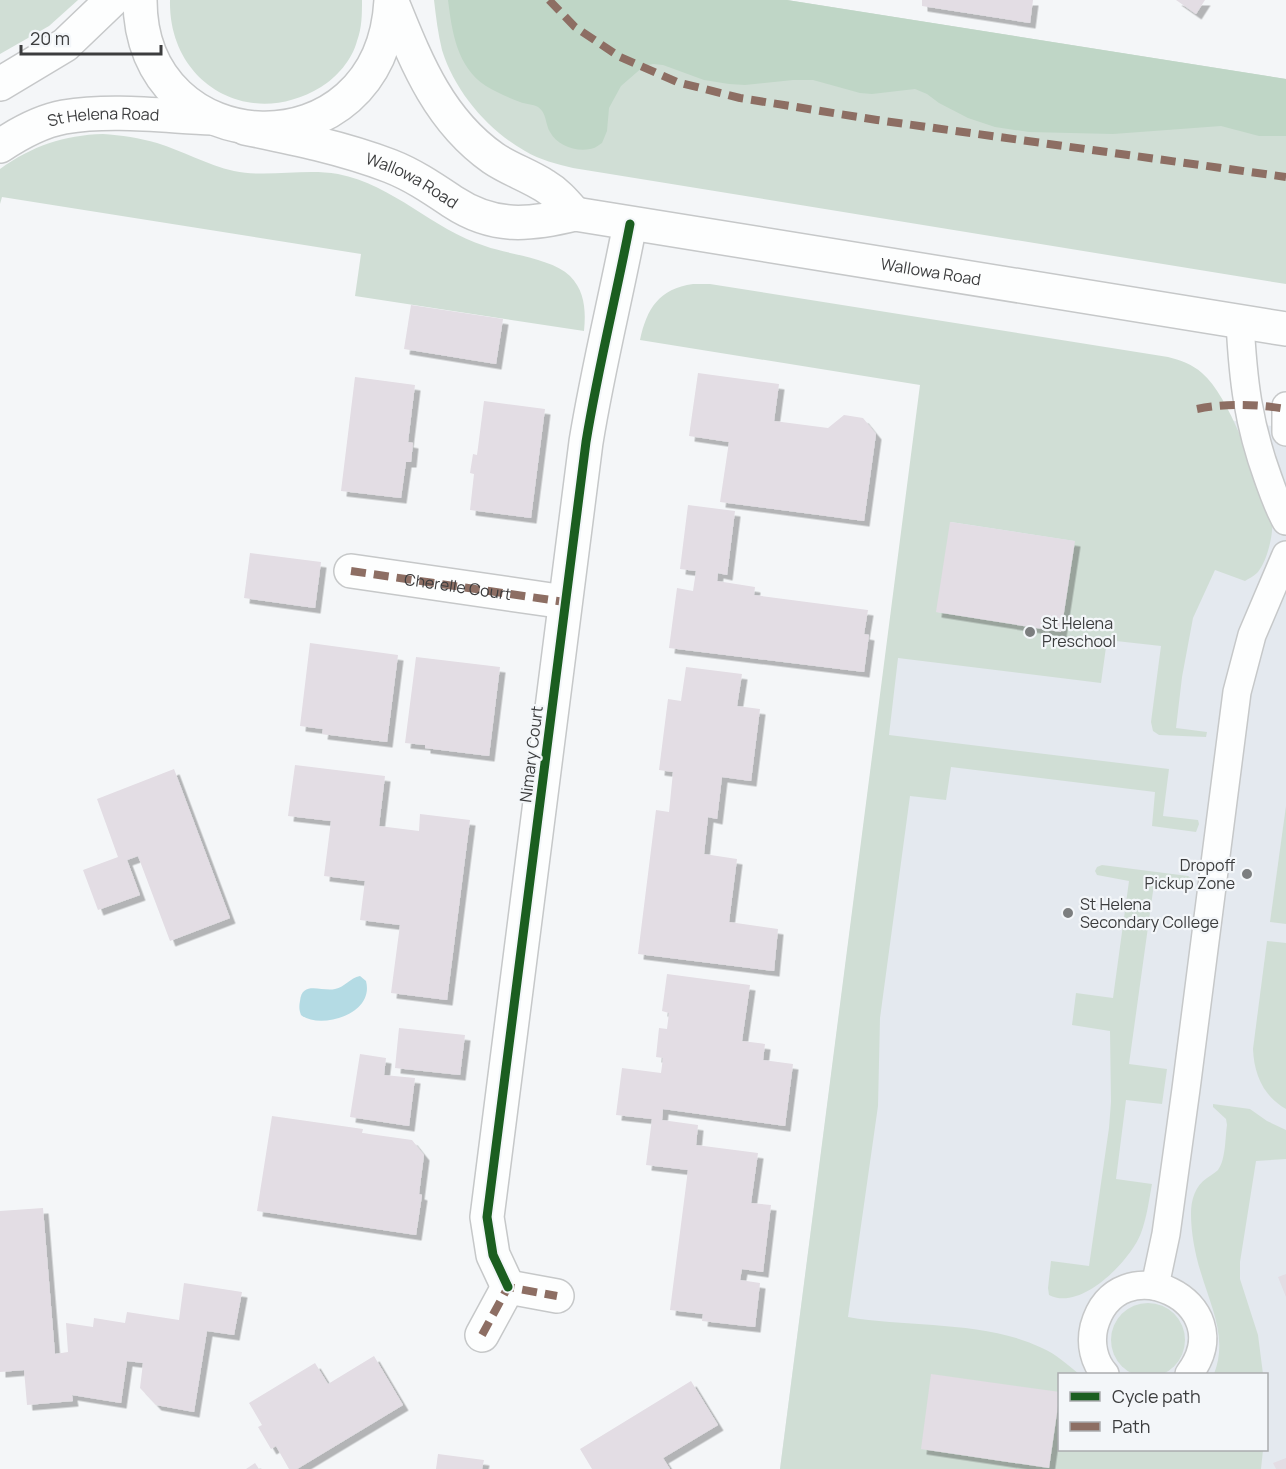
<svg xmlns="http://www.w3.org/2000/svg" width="1286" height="1469" viewBox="0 0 1286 1469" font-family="Manrope,sans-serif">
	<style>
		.built { fill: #e4e9ef; fill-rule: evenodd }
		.green { fill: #d0ded5; fill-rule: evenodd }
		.forest { fill: #bfd6c6 }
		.water { fill: #b4dbe4 }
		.building { fill: #e3dde4; filter: url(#shadow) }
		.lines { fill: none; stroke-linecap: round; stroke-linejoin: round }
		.service-casing { stroke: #c6c8c9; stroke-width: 30 }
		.minor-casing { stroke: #c6c8c9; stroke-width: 36 }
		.secondary-casing { stroke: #c6c8c9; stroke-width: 36 }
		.service { stroke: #fdfefe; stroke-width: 27 }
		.minor { stroke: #fdfefe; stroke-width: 33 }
		.secondary { stroke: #fdfefe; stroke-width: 33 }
		.quiet { stroke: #8d6e63; stroke-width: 8; stroke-dasharray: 15 8; stroke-linecap: butt }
		.cycleway-casing { stroke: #f3f6f9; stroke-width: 13 }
		.cycleway { stroke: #1b5e20; stroke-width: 9 }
		.poi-dot { fill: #7c7e7f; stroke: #f3f6f9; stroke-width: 2 }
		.labels { text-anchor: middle; stroke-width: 4.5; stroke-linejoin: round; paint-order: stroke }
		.street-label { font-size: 16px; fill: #3c3d3e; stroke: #f3f6f9 }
		.poi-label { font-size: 16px; fill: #3c3d3e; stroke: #f3f6f9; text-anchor: start }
	</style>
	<defs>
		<filter id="shadow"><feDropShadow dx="5.5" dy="5.5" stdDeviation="0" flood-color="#0004"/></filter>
	</defs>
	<rect width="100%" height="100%" fill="#f4f6f8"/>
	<!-- built -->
	<path class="built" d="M920,391L1200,416L1286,428V1469H780ZM1060,1374H1266V1450H1060Z"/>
	<!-- green -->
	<g class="green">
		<path d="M0,0H78L49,26L0,54Z"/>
		<path d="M170,0H362C362,14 362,28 357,41C352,60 337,77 321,87C249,131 168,83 170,0Z"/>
		<path d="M434,0H787L1286,79V284L573,168C557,164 540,160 525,151C488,130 455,92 442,50C438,34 436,17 434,0Z"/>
		<path d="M103,134C121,135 140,138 157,143C183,151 207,165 234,171C269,178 303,168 338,174C394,185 432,229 485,246C510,255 551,258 570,276C585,291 586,311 584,331L355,296L361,254L2,197L0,204V169C32,146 64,135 103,134Z"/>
		<path d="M693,284H710L1168,357C1180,360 1192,364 1202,373C1232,399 1257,480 1272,519C1274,533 1267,563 1257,573C1254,576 1248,579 1245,581L1215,570L1193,618L1182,677L1176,728L1207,732L1206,737L1159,735L1153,731L1151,722L1161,646L1107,640L1101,683L898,658L889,735L1169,769L1163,816L1198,820L1199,824L1196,832L1152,826L1155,792L951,767L946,800L910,796L880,1018L878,1106L848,1317C910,1328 984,1320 1042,1348C1056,1354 1068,1365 1079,1374H1060V1450H1263L1261,1469H780L920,385L640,340C647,308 659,289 693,284ZM951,522L1074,541L1061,631L937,612Z"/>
		<path d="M1286,806V924L1270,922Z"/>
		<path d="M1102,865L1188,876L1191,878L1190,886L1186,888L1154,884L1129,1064L1167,1069L1162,1104L1126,1100L1116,1179L1152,1184C1149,1200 1147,1217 1141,1233C1131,1260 1081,1312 1049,1295L1048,1288L1051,1261L1089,1266L1109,1128L1111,1102L1110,1031L1072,1025L1076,993L1113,998L1129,881L1097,875L1095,871L1097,867Z"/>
		<path d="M1267,941L1286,943V1109C1263,1096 1254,1074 1253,1049Z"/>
		<path d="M1213,1104L1250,1109L1267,1121L1286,1130V1159L1256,1161L1240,1262V1279L1258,1335L1263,1374H1214C1228,1338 1211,1307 1201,1273C1195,1254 1191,1233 1191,1214C1191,1200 1195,1186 1207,1178C1211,1175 1215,1173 1218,1170C1226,1159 1225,1138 1227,1125L1226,1119L1213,1107Z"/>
		<circle cx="1148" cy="1340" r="37"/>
	</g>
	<!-- forest -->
	<path class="forest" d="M448,0H787L1286,79V136H1259L1221,126L1113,134L1029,132L995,127L968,118L939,103L927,94L915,89L872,94L860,93L813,80H793L745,85L729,84L704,80L663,65L653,64L644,66L621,86L609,108L607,131L602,143C599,145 594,149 590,149C575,152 557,145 550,132C545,124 547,113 538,107C533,104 525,104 520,102C509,98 496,92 486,86C457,67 452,32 448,0Z"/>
	<!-- water -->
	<path class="water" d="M360,976L366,981C375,1015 319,1030 301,1015C299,1010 299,1006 300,1001C302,980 322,992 335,989C345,987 350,978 360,976Z"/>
	<!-- building -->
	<g class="building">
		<path d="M922,0H1033L1030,23L922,6Z"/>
		<path d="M1176,0H1205L1196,14Z"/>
		<path d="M411,305L503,319L496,364L404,349Z"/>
		<path d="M698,373L779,384L774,421L828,428L844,415L863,418L876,434L864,521L720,502L729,442L689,436Z"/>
		<path d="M355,377L415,385L408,442L413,443L411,462H406L401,498L341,491Z"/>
		<path d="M484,401L545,409L531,518L470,510L474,474L470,473L473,454L477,455Z"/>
		<path d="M688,505L735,511L727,575L718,573L717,581L755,587L754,595L868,610L864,634L869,635L864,672L669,648L677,588L693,591L696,571L680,569Z"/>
		<path d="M950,522L1075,541L1061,632L936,612Z"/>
		<path d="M250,553L321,562L315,608L244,598Z"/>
		<path d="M310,643L398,655L387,742L322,734L323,729L300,726Z"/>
		<path d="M416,657L500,667L489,756L425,748V745L405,743Z"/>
		<path d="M686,667L742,674L737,706L760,709L751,781L722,777L717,819L708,817L704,854L737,859L729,922L778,929L774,971L638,954L656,810L669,812L673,772L659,770L668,699L681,701Z"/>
		<path d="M295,765L385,776L379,826L419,831L420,814L470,820L447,1000L391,993L400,925L360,920L365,881L324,876L331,821L288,816Z"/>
		<path d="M174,769L230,918L170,941L138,856L127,860L140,895L98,910L83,870L118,857L97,799Z"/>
		<path d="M667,974L750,985L742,1041L765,1044L763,1060L793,1064L785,1126L663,1109L662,1120L698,1125L696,1145L758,1153L751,1203L771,1205L763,1272L742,1269L740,1280L760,1283L755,1327L702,1321L703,1314L670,1310L688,1170L646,1165L652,1119L616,1115L622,1068L661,1073L663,1058L656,1057L659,1028L667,1029L669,1013L662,1011Z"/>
		<path d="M399,1028L465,1035L460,1075L395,1068Z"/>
		<path d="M360,1054L386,1058L384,1075L415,1078L409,1126L350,1117Z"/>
		<path d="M272,1116L363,1129L362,1133L412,1140L424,1155L419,1194L422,1195L416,1235L257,1211Z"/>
		<path d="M43,1208L55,1354L68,1352L66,1323L93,1327L94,1318L125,1323L127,1312L179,1320L184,1283L242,1292L234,1335L207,1331L194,1412L156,1405L140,1388L143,1363L127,1361L121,1403L72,1395L73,1401L27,1405L24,1370L0,1372V1211Z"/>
		<path d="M1286,1274V1297L1278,1277Z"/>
		<path d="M374,1356L403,1405L297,1469H289L276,1446L271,1449L258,1427L262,1425L249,1403L315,1363L328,1384Z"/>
		<path d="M931,1374L1060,1392L1049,1468L921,1449Z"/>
		<path d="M691,1381L718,1425L663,1458L670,1469H592L580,1449Z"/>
		<path d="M438,1454L484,1460L482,1469H436Z"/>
		<path d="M1286,1458V1469H1276L1273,1463Z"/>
		<path d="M255,1463L259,1469H246Z"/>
	</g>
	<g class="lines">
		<defs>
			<g id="service">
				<path d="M1240,322C1243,380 1248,423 1268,478C1273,492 1278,507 1286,521"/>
				<path d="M1286,406V432"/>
				<path d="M1155,1286L1166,1234L1186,1089L1237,692L1252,635L1286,555"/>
				<path d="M1105,1374C1094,1362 1090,1344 1094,1327C1117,1242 1244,1302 1189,1374"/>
			</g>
			<g id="minor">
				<path d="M351,571L565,602"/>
				<path d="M508,1287L493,1255L487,1217L586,442C598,368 616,297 630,224"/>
				<path d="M482,1335L508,1287L557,1296"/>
			</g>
			<g id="secondary">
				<path d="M140,0C140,166 382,176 391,0"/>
				<path d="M392,2C416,61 438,119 493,158C509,169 528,175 545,186C557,193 566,204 575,214"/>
				<path d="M0,84L65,45L112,0"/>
				<path id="s1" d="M245,128C294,138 343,148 390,166C413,175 432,188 453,202C494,229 530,225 575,214L1286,329"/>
				<path id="s2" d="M0,146C18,134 42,121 64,117C112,109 164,116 212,118"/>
			</g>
		</defs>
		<!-- service casing -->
		<use href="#service" class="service-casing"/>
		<!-- minor casing -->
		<use href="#minor" class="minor-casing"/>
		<!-- secondary casing -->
		<use href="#secondary" class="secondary-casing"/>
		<!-- service -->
		<use href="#service" class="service"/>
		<!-- minor -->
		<use href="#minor" class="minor"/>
		<!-- secondary -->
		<use href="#secondary" class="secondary"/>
		<!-- quiet -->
		<g class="quiet">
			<path d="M549,0L575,27L620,57L677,82L740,98L877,120L1286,177"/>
			<path d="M1197,409C1227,403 1256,404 1286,409"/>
			<path id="s3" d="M351,571L565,602"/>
			<path d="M482,1335L508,1287L557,1296"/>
		</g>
		<defs>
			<path id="cycleway" d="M508,1287L493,1255L487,1217L586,442C598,368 616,297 630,224"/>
		</defs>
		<!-- cycleway casing -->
		<use href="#cycleway" class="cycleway-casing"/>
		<!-- cycleway -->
		<use href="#cycleway" class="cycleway"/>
	</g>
	<!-- markers -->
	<g class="poi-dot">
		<circle cx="1030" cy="632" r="6"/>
		<circle cx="1247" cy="874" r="6"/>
		<circle cx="1068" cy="913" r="6"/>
	</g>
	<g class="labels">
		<!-- street labels -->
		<g class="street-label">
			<text dy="6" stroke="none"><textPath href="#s2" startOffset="110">St Helena Road</textPath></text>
			<text dy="6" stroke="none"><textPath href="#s1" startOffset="176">Wallowa Road</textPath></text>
			<text dy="6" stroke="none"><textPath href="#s1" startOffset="710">Wallowa Road</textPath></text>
			<text dy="6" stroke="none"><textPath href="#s3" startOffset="108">Cherelle Court</textPath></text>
			<text transform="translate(531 754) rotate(-83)" y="6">Nimary Court</text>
		</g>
		<!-- poi labels -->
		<g class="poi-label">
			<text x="1042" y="629">St Helena<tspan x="1042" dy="18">Preschool</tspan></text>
			<text x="1235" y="871" text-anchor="end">Dropoff<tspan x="1235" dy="18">Pickup Zone</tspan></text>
			<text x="1080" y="910">St Helena<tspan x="1080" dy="18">Secondary College</tspan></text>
		</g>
	</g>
	<!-- legend -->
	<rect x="1058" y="1373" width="210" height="78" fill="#f3f6f9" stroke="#aaacae" stroke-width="1.5"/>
	<rect x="1070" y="1392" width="30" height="9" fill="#1b5e20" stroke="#aaacae" stroke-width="1.5"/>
	<text x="1112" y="1403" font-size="18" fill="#3c3d3e">Cycle path</text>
	<rect x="1070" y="1422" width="30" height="9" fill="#8d6e63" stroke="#aaacae" stroke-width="1.5"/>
	<text x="1112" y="1433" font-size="18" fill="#3c3d3e">Path</text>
	<!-- scale -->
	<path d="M21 45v9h140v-9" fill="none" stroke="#3c3d3e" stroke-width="3"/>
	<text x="30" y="45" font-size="18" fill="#3c3d3e" stroke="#f3f6f9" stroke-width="4.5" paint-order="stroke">20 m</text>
</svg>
